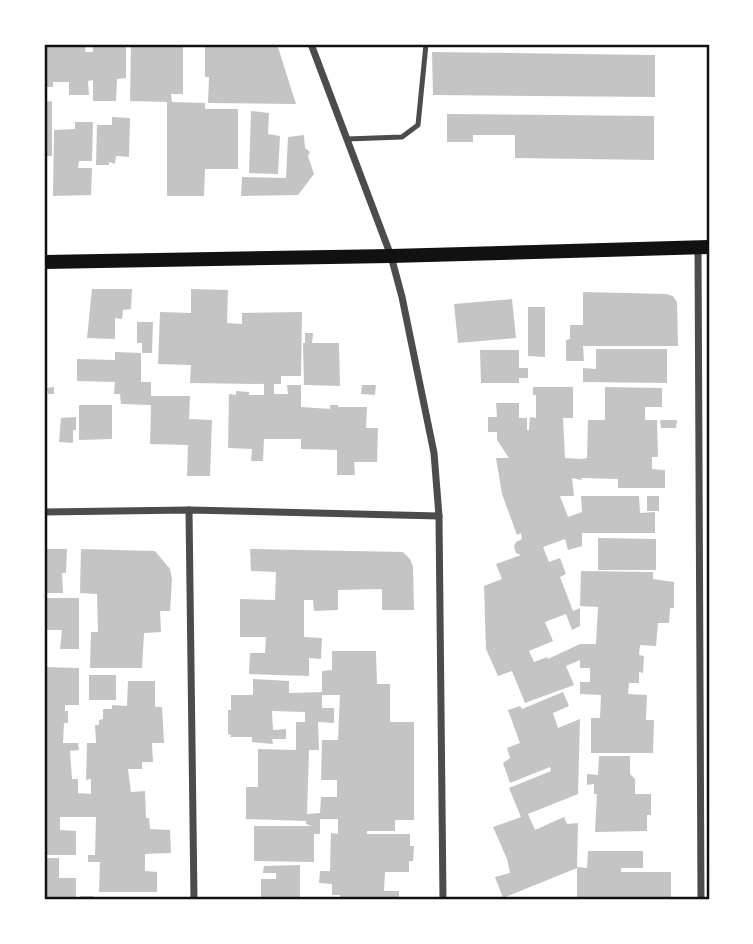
<svg xmlns="http://www.w3.org/2000/svg" width="753" height="944" viewBox="0 0 753 944" font-family="Cabin,sans-serif">
	<style>
		.building { fill: #c4c4c4; fill-rule: evenodd }
		.lines { fill: none; stroke-linecap: round; stroke-linejoin: round }
		.service { stroke: #4c4c4c; stroke-width: 5 }
		.minor { stroke: #4c4c4c; stroke-width: 7 }
		.secondary { stroke: #111; stroke-width: 14 }
		.neatline { fill: none; stroke: #111; stroke-width: 2.5 }
	</style>
	<rect width="100%" height="100%" fill="#fff"/>
	<!-- building -->
	<g class="building">
		<path d="M44,44H86L85,52H93V47H107L106,44H126V78L117,79L116,101H93V80L88,81L89,95H69V82H53V87H44Z"/>
		<path d="M131,44H183V94H171L172,102L205,103V109H238V169H205L204,196H167V102L130,101Z"/>
		<path d="M205,44H277L296,104L208,103L209,77H205Z"/>
		<path d="M432,52L655,55V97L433,95Z"/>
		<path d="M52,101V156H44V102Z"/>
		<path d="M251,111L269,113L268,134L280,136L278,174L249,173Z"/>
		<path d="M447,114L654,116V160L515,158V135H473V142H447Z"/>
		<path d="M112,117L130,118L129,157L116,156L115,164L109,162V165H96L97,125H112Z"/>
		<path d="M75,122H93L92,161H79L78,168H92L91,195L53,196L54,130L75,129Z"/>
		<path d="M304,135L305,148L310,152L308,156L314,174L298,195L241,196L242,177L286,178L288,137Z"/>
		<path d="M92,289H132L131,309L123,310L122,319L115,318V339L87,338Z"/>
		<path d="M191,289L228,290L227,323L242,324V313L302,312L301,376H281V384H274V394H288L287,385H301V407L330,409V405H338V407H367L366,428H378L377,462H354L355,475H337V450L301,449V439H264L263,461H251L252,449L228,448L229,394L236,395V391L249,392V395H264V384L190,383L191,365L158,364L160,312L191,313Z"/>
		<path d="M583,292L666,294L673,296L677,302L678,346H583L584,361H566V340L570,339V325H583Z"/>
		<path d="M512,299L516,338L458,343L454,304Z"/>
		<path d="M528,307H545V357L528,356Z"/>
		<path d="M137,322H153L152,353H142V343H137Z"/>
		<path d="M305,333H313L312,343H339L340,386L304,385L303,343H305Z"/>
		<path d="M596,349H667V383L583,382V368L596,369Z"/>
		<path d="M480,350H519V368H528V378H519V383H481Z"/>
		<path d="M115,352L141,353V382H151V396H190L189,419L212,420L210,476H187L188,445L150,444L151,405L121,404L120,394H114L115,382L77,381V359L115,360Z"/>
		<path d="M362,385H376L375,395L361,394Z"/>
		<path d="M54,387V394H48L47,388Z"/>
		<path d="M533,387H573V418H563L565,458L582,459L587,458L588,420H605V387L662,388V407H645V420H657L658,457H652V469L665,470V488H618V479L581,478L582,480L572,478L574,496H560L568,517L582,512L581,496H639L640,513L655,512V533H582V546L568,550L565,539L543,547L549,562L560,558L566,574L560,577L573,611L580,608V626L572,630L566,614L545,622L553,641L529,651L534,662L547,657L548,659L580,644H596L598,607L580,606L581,571L653,572V579L674,582V608H670L669,623H658L656,646L640,645L639,655L644,656L643,673L639,672V683H629L628,694L647,695L646,720H654L653,753H591V718H600L601,695L580,694V682H590V668H580V660L566,666L574,685L525,703L512,671L498,676L486,649L484,586L502,579L496,564L521,555L516,553L514,546L516,542L522,539L521,533L517,535L502,494L496,458H509L497,440V432H488V417H497L496,403H519V418H527V430H529L530,417L536,418V395H533Z"/>
		<path d="M79,405H112V439L79,440Z"/>
		<path d="M76,417V430H73V443L59,442L61,418Z"/>
		<path d="M660,420H677L676,428H661Z"/>
		<rect x="647" y="496" width="12" height="15"/>
		<path d="M598,538L656,539V570H598Z"/>
		<path d="M44,549H67L66,573H62L63,593H44Z"/>
		<path d="M81,549L155,551L170,569L172,579L170,611H160L161,632L144,633L142,668H90L91,632H98L97,594L80,593Z"/>
		<path d="M250,549L403,552L410,559L413,567L414,610H382V589L338,590V610L314,611L313,600H304V637L322,638L321,659L309,658V676L249,674L250,653H265L266,637H240V599L275,600L276,572L251,571Z"/>
		<path d="M44,598H79V649H60L62,630H44Z"/>
		<path d="M332,651H376L377,684H390V722H414V820H395V831H367V834H410V846H414L413,861H409V872H385L384,891H399V900H340V895H332V884L319,883L320,871H330L331,833L338,834V819H320V834H314V862L254,861V826H312L306,824V821L246,819V787H258V749L296,750V722H305V712L272,711L273,730L286,729V739H272L273,744L252,742V737H230L231,735L228,734V710H231V695H253V679L289,681V693L322,692V671L332,670ZM322,695H340L338,740H322L321,780H337V797H321L320,813L307,814L309,750H319L318,722L334,723V708H322Z"/>
		<path d="M45,667L79,668V705H65V711H68V723H64L63,743H78L79,750L70,751L72,779H78V793L91,794V779L86,780L87,743H96L95,725H99V720L103,719V709H112V705L127,706L128,681H155V707H162L164,743H152L153,762H142V769H128L131,792L145,791L146,818H149L150,829L170,830L171,853L145,854V871L157,872V892H99L100,862H88V855H95L96,817H60V830L76,831V855H44Z"/>
		<rect x="89" y="675" width="27" height="25"/>
		<path d="M563,692L569,706L553,713L558,728L580,719L578,794L528,814L535,830L564,817L567,824L578,823L577,867L587,868L588,851H643V868H621V872H671V900H577V868L503,898L495,877L510,873L507,859L493,827L521,817L509,788L551,771L550,767L510,783L503,763L510,758L507,748L520,743L508,710L520,706L522,709Z"/>
		<path d="M599,756H630V774L635,779V794H651V815H647V831L595,832L597,794H594V784L587,785V774L598,775Z"/>
		<path d="M44,858H59V878H76V900H44Z"/>
		<path d="M300,865V900L261,899V879H276V873H263L264,866Z"/>
		<rect x="80" y="896" width="13" height="4"/>
	</g>
	<g class="lines">
		<!-- service -->
		<path class="service" d="M347,139L402,137L418,125L426,44"/>
		<!-- minor -->
		<g class="minor">
			<path d="M311,44L391,256L402,297L434,453L439,516L443,900"/>
			<path d="M698,247L701,900"/>
			<path d="M189,510L194,900"/>
			<path d="M44,512L189,510L439,516"/>
		</g>
		<!-- secondary -->
		<path class="secondary" d="M44,262L391,256L709,247"/>
	</g>
	<!-- border -->
	<rect width="753" height="944" fill="none" stroke="#ffffff" stroke-width="91"/>
	<rect x="46" y="46" width="662" height="852" class="neatline"/>
</svg>
